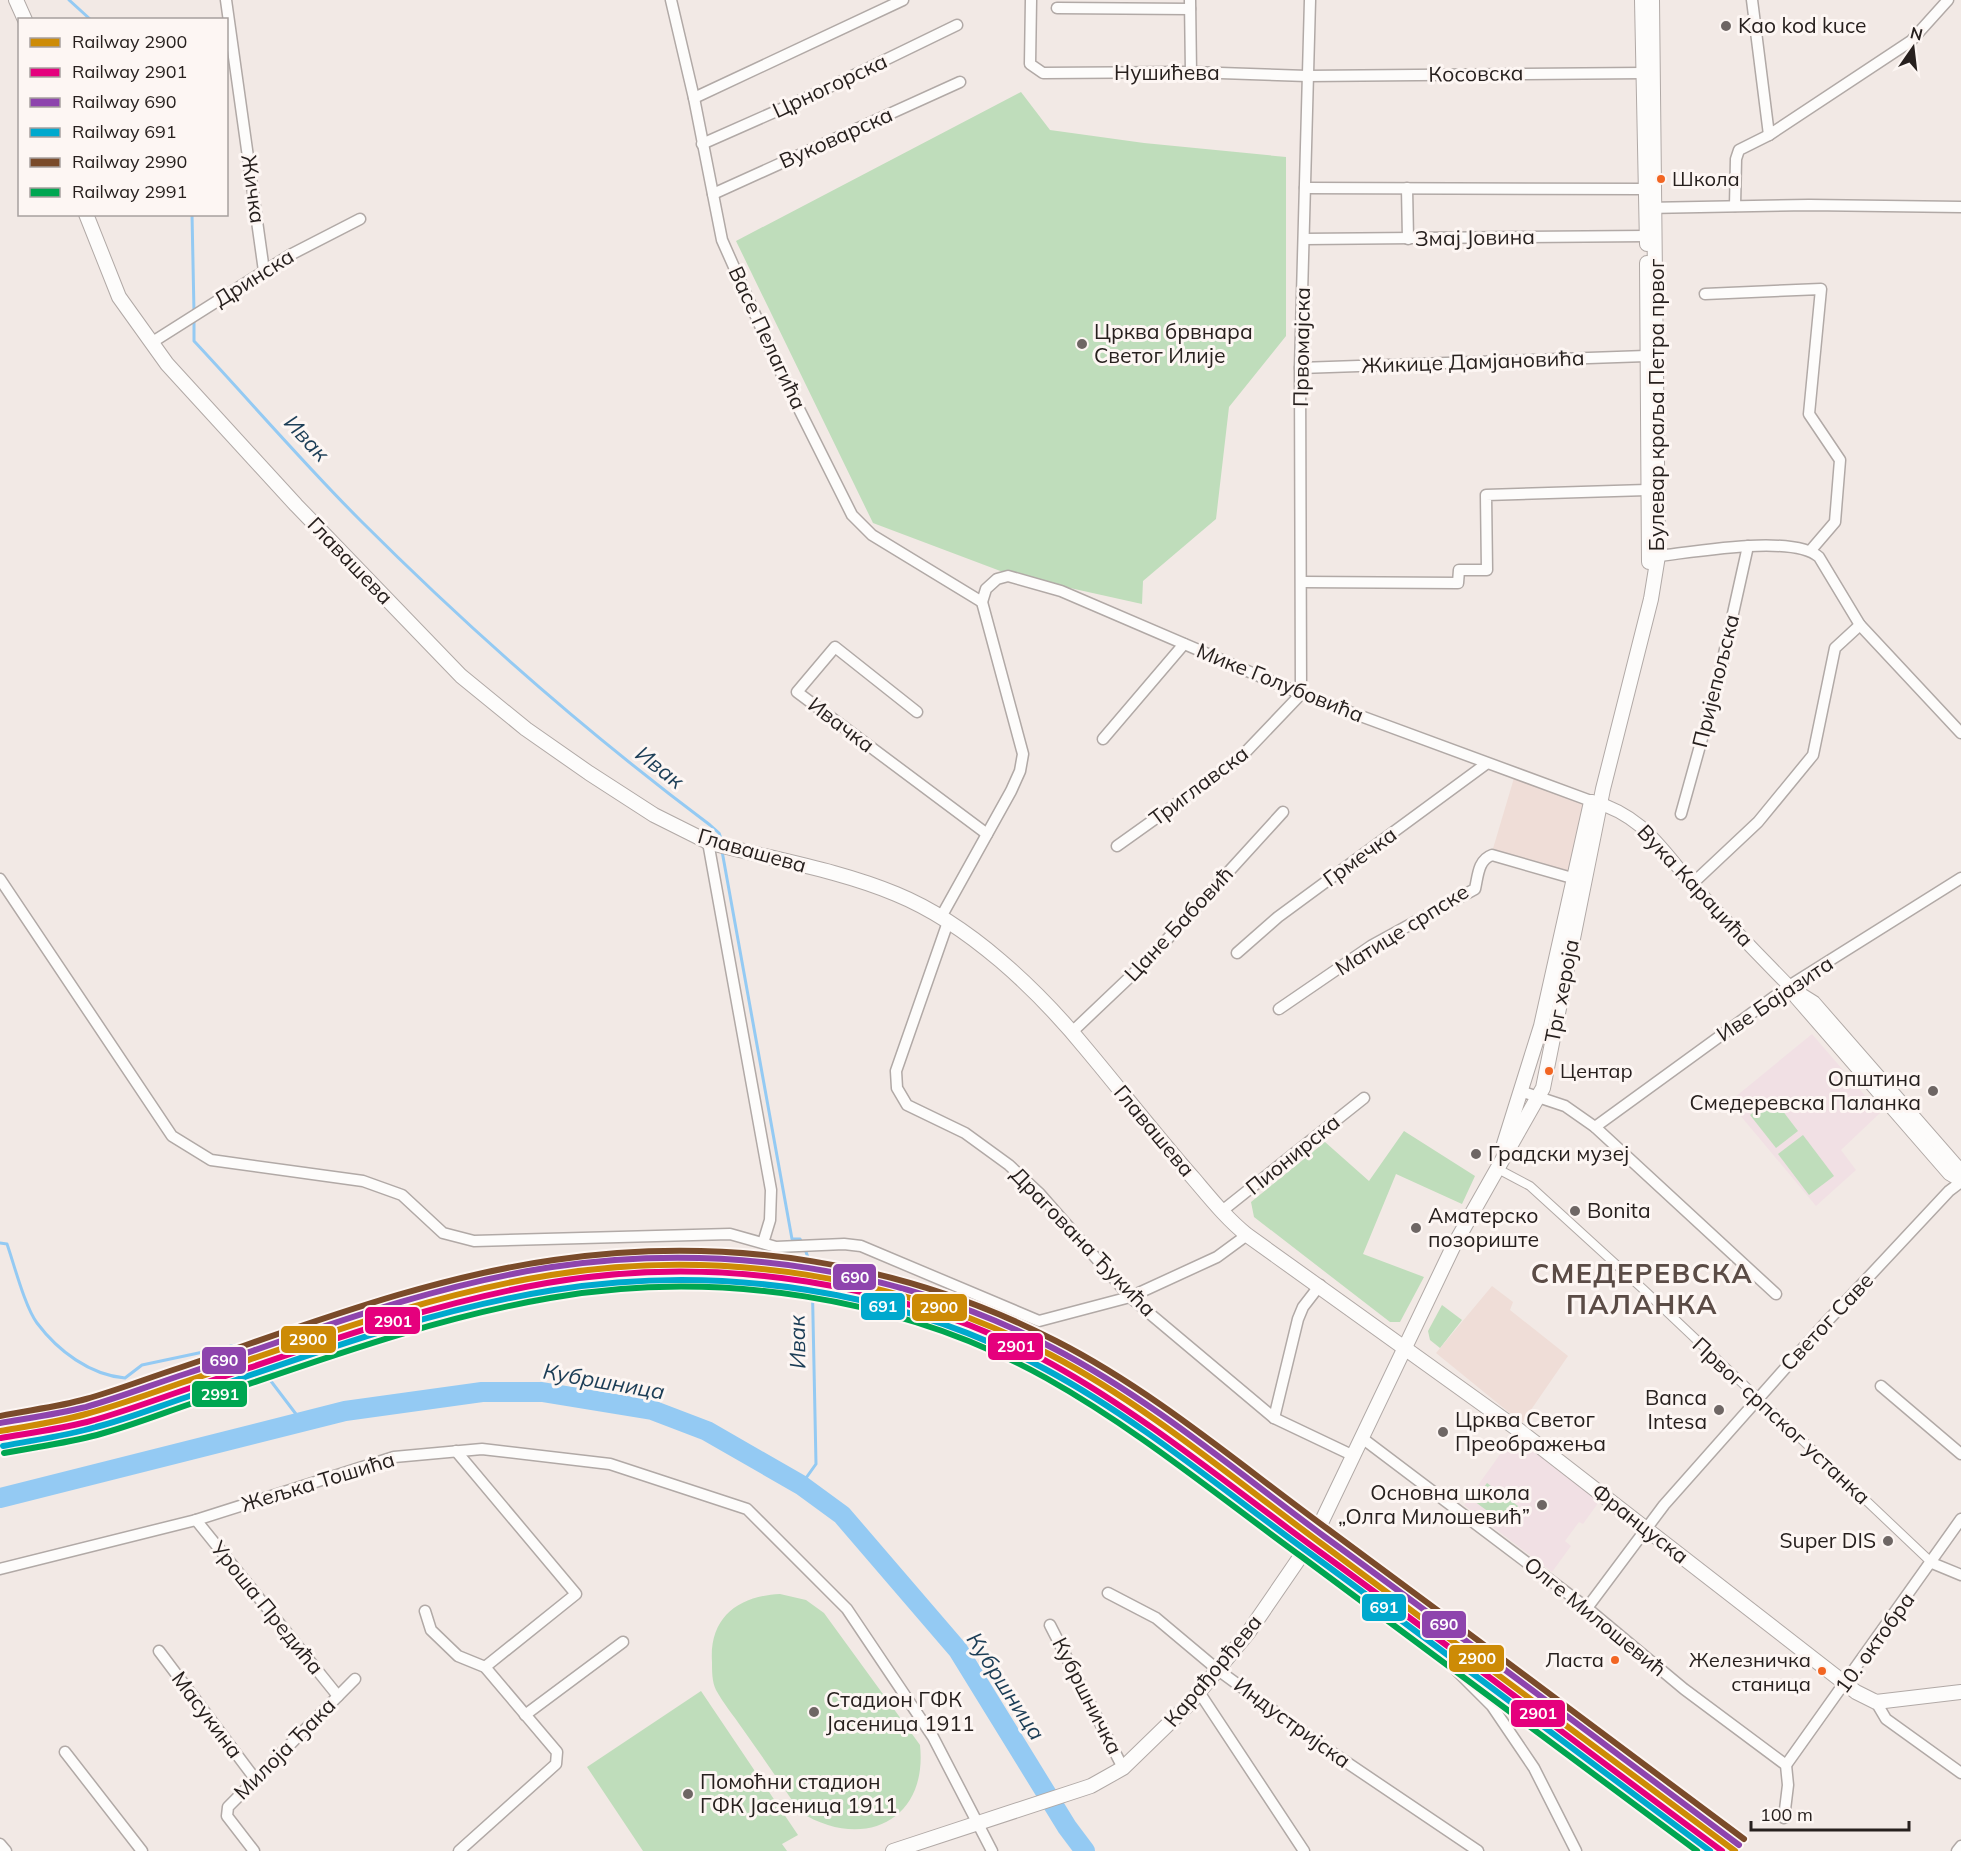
<svg xmlns="http://www.w3.org/2000/svg" width="1961" height="1851" viewBox="0 0 1961 1851" font-family="Mulish,sans-serif">
	<style>
		.commercial { fill: #efddd7 }
		.education { fill: #f1e0e4 }
		.green { fill: #bfddbb }
		.lines { fill: none; stroke-linecap: round; stroke-linejoin: round }
		.stream { stroke: #94caf3; stroke-width: 3 }
		.river { stroke: #94caf3; stroke-width: 20 }
		.pedestrian-casing { stroke: #b1a9a6; stroke-width: 10 }
		.minor-casing { stroke: #b1a9a6; stroke-width: 13 }
		.tertiary-casing { stroke: #b1a9a6; stroke-width: 14 }
		.secondary-casing { stroke: #b1a9a6; stroke-width: 16 }
		.pedestrian { stroke: #fdfcfb; stroke-width: 8 }
		.minor { stroke: #fdfcfb; stroke-width: 10 }
		.tertiary { stroke: #fdfcfb; stroke-width: 12 }
		.secondary { stroke: #fdfcfb; stroke-width: 14 }
		.rail-1-casing { stroke: #fdf6f3; stroke-width: 10 }
		.rail-2-casing { stroke: #fdf6f3; stroke-width: 10 }
		.rail-3-casing { stroke: #fdf6f3; stroke-width: 10 }
		.rail-4-casing { stroke: #fdf6f3; stroke-width: 10 }
		.rail-5-casing { stroke: #fdf6f3; stroke-width: 10 }
		.rail-6-casing { stroke: #fdf6f3; stroke-width: 10 }
		.rail-1 { stroke: #cd8b06; stroke-width: 6 }
		.rail-2 { stroke: #e5007d; stroke-width: 6 }
		.rail-3 { stroke: #8e44ad; stroke-width: 6 }
		.rail-4 { stroke: #00a9ce; stroke-width: 6 }
		.rail-5 { stroke: #7a4b2a; stroke-width: 6 }
		.rail-6 { stroke: #00a651; stroke-width: 6 }
		.poi-dot { fill: #6e6664; stroke: #fdf6f3; stroke-width: 2 }
		.bus-dot { fill: #f26522; stroke: #fdf6f3; stroke-width: 2 }
		.labels { text-anchor: middle; stroke-width: 6; stroke-linejoin: round; paint-order: stroke }
		.bus-label { font-size: 20px; fill: #27201e; stroke: #fdf6f3; text-anchor: start }
		.poi-label { font-size: 21px; fill: #27201e; stroke: #fdf6f3; text-anchor: start }
		.street-label { font-size: 21px; fill: #27201e; stroke: #fdf6f3 }
		.water-label { font-size: 22px; font-style: italic; fill: #1b3d56; stroke: #fdf6f3 }
		.district-label { font-size: 27px; font-weight: bold; letter-spacing: 1.5px; fill: #5b4c46; stroke: #fdf6f3 }
		.line-badge { stroke: #fdf6f3; stroke-width: 2 }
		.badge-label { font-size: 16px; text-anchor: middle; font-weight: bold; fill: #fff }
	</style>
	<rect width="100%" height="100%" fill="#f2e9e5"/>
	<!-- commercial -->
	<g class="commercial">
		<path d="M1514,778L1585,804L1570,873L1492,852Z"/>
		<path d="M1492,1286L1513,1302L1510,1310L1568,1356L1522,1423L1436,1353Z"/>
	</g>
	<!-- education -->
	<g class="education">
		<path d="M1812,1034L1880,1113L1841,1150L1856,1170L1816,1206L1729,1102Z"/>
		<path d="M1513,1436L1601,1499L1583,1524L1579,1522L1565,1541L1571,1546L1552,1572L1464,1505Z"/>
	</g>
	<!-- green -->
	<g class="green">
		<path d="M1021,92L1050,130L1144,143L1286,157V336L1229,407L1216,519L1143,581L1142,604L1011,575L873,523L736,241Z"/>
		<path d="M1772,1097L1798,1131L1776,1148L1750,1115Z"/>
		<path d="M1404,1131L1475,1176L1462,1204L1396,1174L1363,1254L1424,1277L1400,1322H1390L1254,1217L1251,1202L1325,1142L1369,1181Z"/>
		<path d="M1803,1135L1834,1176L1809,1195L1778,1154Z"/>
		<path d="M1442,1305L1462,1320L1440,1348L1430,1340L1428,1331Z"/>
		<path d="M1487,1483L1518,1506L1505,1524L1474,1501Z"/>
		<path d="M780,1594L806,1600L824,1613L920,1745C928,1822 862,1851 800,1812C781,1784 762,1756 742,1728C734,1716 723,1703 716,1690C712,1682 712,1671 712,1662C709,1617 739,1596 780,1594Z"/>
		<path d="M701,1691L798,1835L782,1844L787,1851H643L587,1767Z"/>
	</g>
	<g class="lines">
		<!-- stream -->
		<g class="stream">
			<path d="M69,0L91,20"/>
			<path d="M192,214L194,312"/>
			<path d="M194,318V341C250,401 303,463 361,521C470,630 586,732 710,825L719,833L722,841"/>
			<path d="M722,851L792,1239H800L802,1243"/>
			<path d="M0,1243L7,1244C14,1264 25,1307 37,1323C58,1351 90,1375 125,1378L142,1365L241,1344L255,1352"/>
			<path d="M264,1372L302,1422"/>
			<path d="M801,1485L816,1464L812,1269L805,1249"/>
		</g>
		<!-- river -->
		<path class="river" d="M0,1498L345,1411L482,1392H542L652,1410L707,1431L801,1485L842,1515L958,1650L1067,1827L1085,1851"/>
		<defs>
			<path id="pedestrian" d="M1496,1168L1530,1186L1644,1290L1932,1563"/>
			<g id="minor">
				<path d="M226,0L264,271"/>
				<path d="M671,0L694,98L722,240L782,375L852,515L872,535L982,602"/>
				<path d="M1031,0L1030,64L1043,73L1191,72L1307,76L1644,73"/>
				<path d="M1190,0L1191,72"/>
				<path d="M1752,0L1769,135"/>
				<path d="M1057,8L1190,9"/>
				<path d="M694,98L903,0"/>
				<path d="M702,144L815,94L957,25"/>
				<path d="M1305,188L1646,189"/>
				<path d="M1407,188L1408,239"/>
				<path d="M713,194L960,82"/>
				<path d="M1735,206L1736,159L1739,150L1769,135L1911,41L1948,0"/>
				<path d="M1646,208L1809,205L1961,207"/>
				<path d="M1304,239L1647,236"/>
				<path d="M1705,294L1821,289L1809,414L1840,460L1835,522L1811,550"/>
				<path d="M151,343L290,255L360,219"/>
				<path d="M1300,368L1646,356"/>
				<path d="M1658,556C1694,552 1793,534 1819,557L1860,625L1961,733"/>
				<path d="M1303,582L1458,583L1459,570H1487L1486,495L1647,490"/>
				<path d="M982,602L986,589L997,579L1008,576L1061,591L1301,694L1591,801"/>
				<path d="M917,712L835,647L797,692L987,834"/>
				<path d="M1103,739L1184,644"/>
				<path d="M1681,814L1718,681L1748,546"/>
				<path d="M708,842L771,1190L770,1220L763,1243"/>
				<path d="M1117,846L1239,759L1301,694L1300,368L1310,0"/>
				<path d="M0,879L172,1136L211,1160L363,1181L402,1195L443,1233L474,1241L730,1234L776,1247L844,1244L861,1246L1039,1321L1130,1297L1217,1257L1247,1235"/>
				<path d="M1692,884L1758,822L1813,755L1835,648L1860,625"/>
				<path d="M941,917L1011,791L1020,771L1023,754L982,602"/>
				<path d="M948,922L896,1071L897,1088L907,1105L965,1133L1009,1165L1040,1194L1130,1297L1274,1418L1354,1456"/>
				<path d="M1237,953L1278,917L1486,764"/>
				<path d="M1279,1009L1371,946L1475,889C1478,876 1478,860 1492,855L1579,880"/>
				<path d="M1072,1032L1151,957L1283,812"/>
				<path d="M1520,1091L1565,1106L1595,1127L1776,1294"/>
				<path d="M1595,1127L1789,986L1961,878"/>
				<path d="M1222,1211L1364,1098"/>
				<path d="M531,1286L650,1274H726L790,1279L838,1287L894,1303L953,1324L1050,1365L1100,1396L1307,1547"/>
				<path d="M1881,1386L1961,1454"/>
				<path d="M1274,1418L1298,1319L1303,1307L1320,1285"/>
				<path d="M1362,1438L1587,1608L1684,1689L1786,1765L1788,1785L1784,1818"/>
				<path d="M456,1451L576,1594L485,1667"/>
				<path d="M196,1520L338,1696"/>
				<path d="M1322,1558L1431,1645L1492,1706L1534,1768L1576,1851"/>
				<path d="M1932,1563L1961,1575"/>
				<path d="M0,1569L196,1520L394,1457L482,1449L610,1464L747,1509L847,1609L933,1737L992,1851"/>
				<path d="M1108,1593L1156,1618L1218,1670L1315,1741L1478,1851"/>
				<path d="M1587,1608L1664,1505L1820,1329L1949,1191L1961,1182"/>
				<path d="M425,1611L431,1630L458,1656L485,1667L557,1752L556,1764L459,1851"/>
				<path d="M1050,1625L1123,1768"/>
				<path d="M159,1651L256,1780"/>
				<path d="M1199,1692L1304,1851"/>
				<path d="M1876,1702L1886,1719L1961,1773"/>
				<path d="M525,1715L623,1642"/>
				<path d="M65,1752L142,1851"/>
				<path d="M1786,1765L1961,1519"/>
				<path d="M0,1844L6,1851"/>
				<path d="M254,1851L227,1816L228,1807L355,1679"/>
				<path d="M1957,1851L1961,1846"/>
			</g>
			<g id="tertiary">
				<path d="M1592,801C1644,816 1660,848 1693,885C1724,920 1757,953 1789,986L1796,998L1949,1174L1961,1181"/>
				<path d="M1790,987L1814,1002L1958,1167L1961,1178"/>
			</g>
			<g id="secondary">
				<path d="M16,0L25,20"/>
				<path d="M1642,0L1647,244"/>
				<path d="M86,214L119,297L167,364L296,505L461,676L526,729L589,773L654,815L708,842C770,859 836,869 896,894C969,924 1038,990 1087,1050C1123,1093 1157,1137 1194,1179C1211,1199 1227,1219 1247,1235L1520,1431L1856,1692L1876,1702L1961,1692"/>
				<path d="M1647,263L1649,562"/>
				<path d="M1504,1144L1541,1026L1591,802"/>
				<path d="M893,1851L1091,1786L1123,1768L1190,1703L1248,1633L1307,1547L1321,1523L1453,1247L1543,1088L1603,789L1651,599L1658,556L1652,0"/>
			</g>
		</defs>
		<!-- pedestrian casing -->
		<use href="#pedestrian" class="pedestrian-casing"/>
		<!-- minor casing -->
		<use href="#minor" class="minor-casing"/>
		<!-- tertiary casing -->
		<use href="#tertiary" class="tertiary-casing"/>
		<!-- secondary casing -->
		<use href="#secondary" class="secondary-casing"/>
		<!-- pedestrian -->
		<use href="#pedestrian" class="pedestrian"/>
		<!-- minor -->
		<use href="#minor" class="minor"/>
		<!-- tertiary -->
		<use href="#tertiary" class="tertiary"/>
		<!-- secondary -->
		<use href="#secondary" class="secondary"/>
		<defs>
			<path id="rail-1" d="M0,1431C29,1426 58,1422 86,1414C120,1405 154,1392 187,1381C306,1341 426,1295 551,1275C720,1248 899,1275 1051,1355C1148,1406 1233,1479 1322,1544C1460,1645 1597,1749 1735,1851"/>
			<path id="rail-2" d="M1,1438C30,1433 59,1429 87,1422C124,1412 160,1398 196,1386C312,1347 427,1304 547,1283C716,1254 902,1281 1052,1364C1147,1417 1232,1488 1320,1552C1455,1650 1588,1752 1722,1851"/>
			<path id="rail-3" d="M0,1423C29,1418 58,1414 86,1407C121,1397 154,1384 188,1373C307,1333 427,1286 552,1267C723,1242 900,1268 1053,1348C1151,1399 1237,1472 1325,1537C1464,1638 1601,1742 1739,1845"/>
			<path id="rail-4" d="M3,1446C34,1440 66,1436 96,1427C127,1419 157,1407 187,1397C307,1356 428,1310 554,1290C720,1264 896,1289 1045,1369C1140,1420 1224,1491 1311,1554C1445,1652 1577,1752 1710,1851"/>
			<path id="rail-5" d="M0,1416C29,1410 58,1407 86,1399C118,1390 148,1378 179,1368C301,1327 425,1278 554,1260C726,1235 901,1261 1056,1341C1154,1391 1240,1465 1329,1530C1468,1632 1605,1736 1744,1839"/>
			<path id="rail-6" d="M4,1453C35,1447 67,1443 97,1435C131,1426 163,1413 196,1402C312,1363 429,1319 550,1298C715,1269 899,1296 1046,1378C1137,1429 1218,1496 1302,1557C1434,1654 1565,1753 1697,1851"/>
		</defs>
		<!-- rail-1 casing -->
		<use href="#rail-1" class="rail-1-casing"/>
		<!-- rail-2 casing -->
		<use href="#rail-2" class="rail-2-casing"/>
		<!-- rail-3 casing -->
		<use href="#rail-3" class="rail-3-casing"/>
		<!-- rail-4 casing -->
		<use href="#rail-4" class="rail-4-casing"/>
		<!-- rail-5 casing -->
		<use href="#rail-5" class="rail-5-casing"/>
		<!-- rail-6 casing -->
		<use href="#rail-6" class="rail-6-casing"/>
		<!-- rail-1 -->
		<use href="#rail-1" class="rail-1"/>
		<!-- rail-2 -->
		<use href="#rail-2" class="rail-2"/>
		<!-- rail-3 -->
		<use href="#rail-3" class="rail-3"/>
		<!-- rail-4 -->
		<use href="#rail-4" class="rail-4"/>
		<!-- rail-5 -->
		<use href="#rail-5" class="rail-5"/>
		<!-- rail-6 -->
		<use href="#rail-6" class="rail-6"/>
	</g>
	<!-- markers -->
	<g class="poi-dot">
		<circle cx="1726" cy="26" r="6"/>
		<circle cx="1082" cy="344" r="6"/>
		<circle cx="1933" cy="1091" r="6"/>
		<circle cx="1476" cy="1154" r="6"/>
		<circle cx="1575" cy="1211" r="6"/>
		<circle cx="1416" cy="1228" r="6"/>
		<circle cx="1719" cy="1410" r="6"/>
		<circle cx="1443" cy="1432" r="6"/>
		<circle cx="1542" cy="1505" r="6"/>
		<circle cx="1888" cy="1541" r="6"/>
		<circle cx="814" cy="1712" r="6"/>
		<circle cx="688" cy="1794" r="6"/>
	</g>
	<g class="bus-dot">
		<circle cx="1661" cy="179" r="5"/>
		<circle cx="1549" cy="1071" r="5"/>
		<circle cx="1615" cy="1660" r="5"/>
		<circle cx="1822" cy="1671" r="5"/>
	</g>
	<g class="labels">
		<!-- bus labels -->
		<g class="bus-label">
			<text x="1672" y="186">Школа</text>
			<text x="1560" y="1078">Центар</text>
			<text x="1604" y="1667" text-anchor="end">Ласта</text>
			<text x="1811" y="1667" text-anchor="end">Железничка<tspan x="1811" dy="24">станица</tspan></text>
		</g>
		<!-- poi labels -->
		<g class="poi-label">
			<text x="1738" y="33">Kao kod kuce</text>
			<text x="1094" y="339">Црква брвнара<tspan x="1094" dy="24">Светог Илије</tspan></text>
			<text x="1921" y="1086" text-anchor="end">Општина<tspan x="1921" dy="24">Смедеревска Паланка</tspan></text>
			<text x="1488" y="1161">Градски музеј</text>
			<text x="1587" y="1218">Bonita</text>
			<text x="1428" y="1223">Аматерско<tspan x="1428" dy="24">позориште</tspan></text>
			<text x="1707" y="1405" text-anchor="end">Banca<tspan x="1707" dy="24">Intesa</tspan></text>
			<text x="1455" y="1427">Црква Светог<tspan x="1455" dy="24">Преображења</tspan></text>
			<text x="1530" y="1500" text-anchor="end">Основна школа<tspan x="1530" dy="24">„Олга Милошевић”</tspan></text>
			<text x="1876" y="1548" text-anchor="end">Super DIS</text>
			<text x="826" y="1707">Стадион ГФК<tspan x="826" dy="24">Јасеница 1911</tspan></text>
			<text x="700" y="1789">Помоћни стадион<tspan x="700" dy="24">ГФК Јасеница 1911</tspan></text>
		</g>
		<!-- street labels -->
		<g class="street-label">
			<text x="1167" y="80">Нушићева</text>
			<text transform="translate(1476 74) rotate(-1)" y="7">Косовска</text>
			<text transform="translate(830 86) rotate(-25)" y="7">Црногорска</text>
			<text transform="translate(836 138) rotate(-24)" y="7">Вуковарска</text>
			<text transform="translate(253 189) rotate(82)" y="7">Жичка</text>
			<text transform="translate(1475 238) rotate(-1)" y="7">Змај Јовина</text>
			<text transform="translate(254 278) rotate(-32)" y="7">Дринска</text>
			<text transform="translate(767 338) rotate(65)" y="7">Васе Пелагића</text>
			<text transform="translate(1302 347) rotate(-89)" y="7">Првомајска</text>
			<text transform="translate(1473 362) rotate(-2)" y="7">Жикице Дамјановића</text>
			<text transform="translate(1657 405) rotate(-90)" y="7">Булевар краља Петра првог</text>
			<text transform="translate(350 561) rotate(46)" y="7">Главашева</text>
			<text transform="translate(1716 681) rotate(-76)" y="7">Пријепољска</text>
			<text transform="translate(1280 683) rotate(22)" y="7">Мике Голубовића</text>
			<text transform="translate(841 725) rotate(37)" y="7">Ивачка</text>
			<text transform="translate(1199 786) rotate(-37)" y="7">Триглавска</text>
			<text transform="translate(752 851) rotate(16)" y="7">Главашева</text>
			<text transform="translate(1360 857) rotate(-36)" y="7">Грмечка</text>
			<text transform="translate(1695 886) rotate(47)" y="7">Вука Караџића</text>
			<text transform="translate(1179 924) rotate(-47)" y="7">Цане Бабовић</text>
			<text transform="translate(1402 930) rotate(-32)" y="7">Матице српске</text>
			<text transform="translate(1562 991) rotate(-79)" y="7">Трг хероја</text>
			<text transform="translate(1775 999) rotate(-34)" y="7">Иве Бајазита</text>
			<text transform="translate(1154 1131) rotate(50)" y="7">Главашева</text>
			<text transform="translate(1293 1155) rotate(-39)" y="7">Пионирска</text>
			<text transform="translate(1083 1242) rotate(46)" y="7">Драгована Ђукића</text>
			<text transform="translate(1827 1322) rotate(-47)" y="7">Светог Саве</text>
			<text transform="translate(1781 1421) rotate(43)" y="7">Првог српског устанка</text>
			<text transform="translate(318 1482) rotate(-17)" y="7">Жељка Тошића</text>
			<text transform="translate(1640 1524) rotate(38)" y="7">Француска</text>
			<text transform="translate(267 1608) rotate(51)" y="7">Уроша Предића</text>
			<text transform="translate(1595 1617) rotate(39)" y="7">Олге Милошевић</text>
			<text transform="translate(1875 1643) rotate(-54)" y="7">10. октобра</text>
			<text transform="translate(1213 1671) rotate(-50)" y="7">Карађорђева</text>
			<text transform="translate(1087 1696) rotate(63)" y="7">Кубршничка</text>
			<text transform="translate(207 1715) rotate(53)" y="7">Масукина</text>
			<text transform="translate(1292 1723) rotate(36)" y="7">Индустријска</text>
			<text transform="translate(285 1749) rotate(-45)" y="7">Милоја Ђака</text>
		</g>
		<!-- water labels -->
		<g class="water-label">
			<text transform="translate(307 438) rotate(47)" y="8">Ивак</text>
			<text transform="translate(660 767) rotate(38)" y="8">Ивак</text>
			<text transform="translate(797 1342) rotate(-91)" y="8">Ивак</text>
			<text transform="translate(604 1381) rotate(10)" y="8">Кубршница</text>
			<text transform="translate(1006 1686) rotate(57)" y="8">Кубршница</text>
		</g>
		<!-- district labels -->
		<g class="district-label">
			<text x="1642" y="1283">СМЕДЕРЕВСКА<tspan x="1642" dy="31">ПАЛАНКА</tspan></text>
		</g>
	</g>
	<g class="line-badge">
		<rect x="832" y="1263" width="45" height="28" rx="6" fill="#8e44ad"/>
		<rect x="860" y="1292" width="46" height="29" rx="6" fill="#00a9ce"/>
		<rect x="911" y="1293" width="57" height="29" rx="6" fill="#cd8b06"/>
		<rect x="364" y="1306" width="57" height="29" rx="6" fill="#e5007d"/>
		<rect x="280" y="1325" width="57" height="29" rx="6" fill="#cd8b06"/>
		<rect x="987" y="1332" width="57" height="29" rx="6" fill="#e5007d"/>
		<rect x="201" y="1346" width="46" height="29" rx="6" fill="#8e44ad"/>
		<rect x="191" y="1380" width="57" height="28" rx="6" fill="#00a651"/>
		<rect x="1361" y="1593" width="46" height="29" rx="6" fill="#00a9ce"/>
		<rect x="1421" y="1610" width="46" height="29" rx="6" fill="#8e44ad"/>
		<rect x="1448" y="1644" width="57" height="29" rx="6" fill="#cd8b06"/>
		<rect x="1510" y="1699" width="56" height="29" rx="6" fill="#e5007d"/>
	</g>
	<g class="badge-label">
		<text x="855" y="1283">690</text>
		<text x="883" y="1312">691</text>
		<text x="939" y="1313">2900</text>
		<text x="393" y="1327">2901</text>
		<text x="308" y="1345">2900</text>
		<text x="1016" y="1352">2901</text>
		<text x="224" y="1366">690</text>
		<text x="220" y="1400">2991</text>
		<text x="1384" y="1613">691</text>
		<text x="1444" y="1630">690</text>
		<text x="1477" y="1664">2900</text>
		<text x="1538" y="1719">2901</text>
	</g>
	<!-- legend -->
	<rect x="18" y="18" width="210" height="198" fill="#fdf6f3" stroke="#a7a09e" stroke-width="1.5"/>
	<rect x="30" y="38" width="30" height="9" fill="#cd8b06" stroke="#a7a09e" stroke-width="1.5"/>
	<text x="72" y="48" font-size="18" fill="#27201e">Railway 2900</text>
	<rect x="30" y="68" width="30" height="9" fill="#e5007d" stroke="#a7a09e" stroke-width="1.5"/>
	<text x="72" y="78" font-size="18" fill="#27201e">Railway 2901</text>
	<rect x="30" y="98" width="30" height="9" fill="#8e44ad" stroke="#a7a09e" stroke-width="1.5"/>
	<text x="72" y="108" font-size="18" fill="#27201e">Railway 690</text>
	<rect x="30" y="128" width="30" height="9" fill="#00a9ce" stroke="#a7a09e" stroke-width="1.5"/>
	<text x="72" y="138" font-size="18" fill="#27201e">Railway 691</text>
	<rect x="30" y="158" width="30" height="9" fill="#7a4b2a" stroke="#a7a09e" stroke-width="1.5"/>
	<text x="72" y="168" font-size="18" fill="#27201e">Railway 2990</text>
	<rect x="30" y="188" width="30" height="9" fill="#00a651" stroke="#a7a09e" stroke-width="1.5"/>
	<text x="72" y="198" font-size="18" fill="#27201e">Railway 2991</text>
	<!-- north arrow -->
	<g transform="translate(1913 48) rotate(14)" stroke="#fdf6f3" stroke-width="4.5" paint-order="stroke">
	<path d="M0-4.5L10 22L0 15L-10 22Z" fill="#27201e"/>
	<text y="-9" font-size="16" font-weight="bold" text-anchor="middle" fill="#27201e">N</text>
	</g>
	<!-- scale -->
	<path d="M1751 1821v9h158v-9" fill="none" stroke="#27201e" stroke-width="3"/>
	<text x="1760" y="1821" font-size="18" fill="#27201e" stroke="#fdf6f3" stroke-width="4.5" paint-order="stroke">100 m</text>
</svg>
